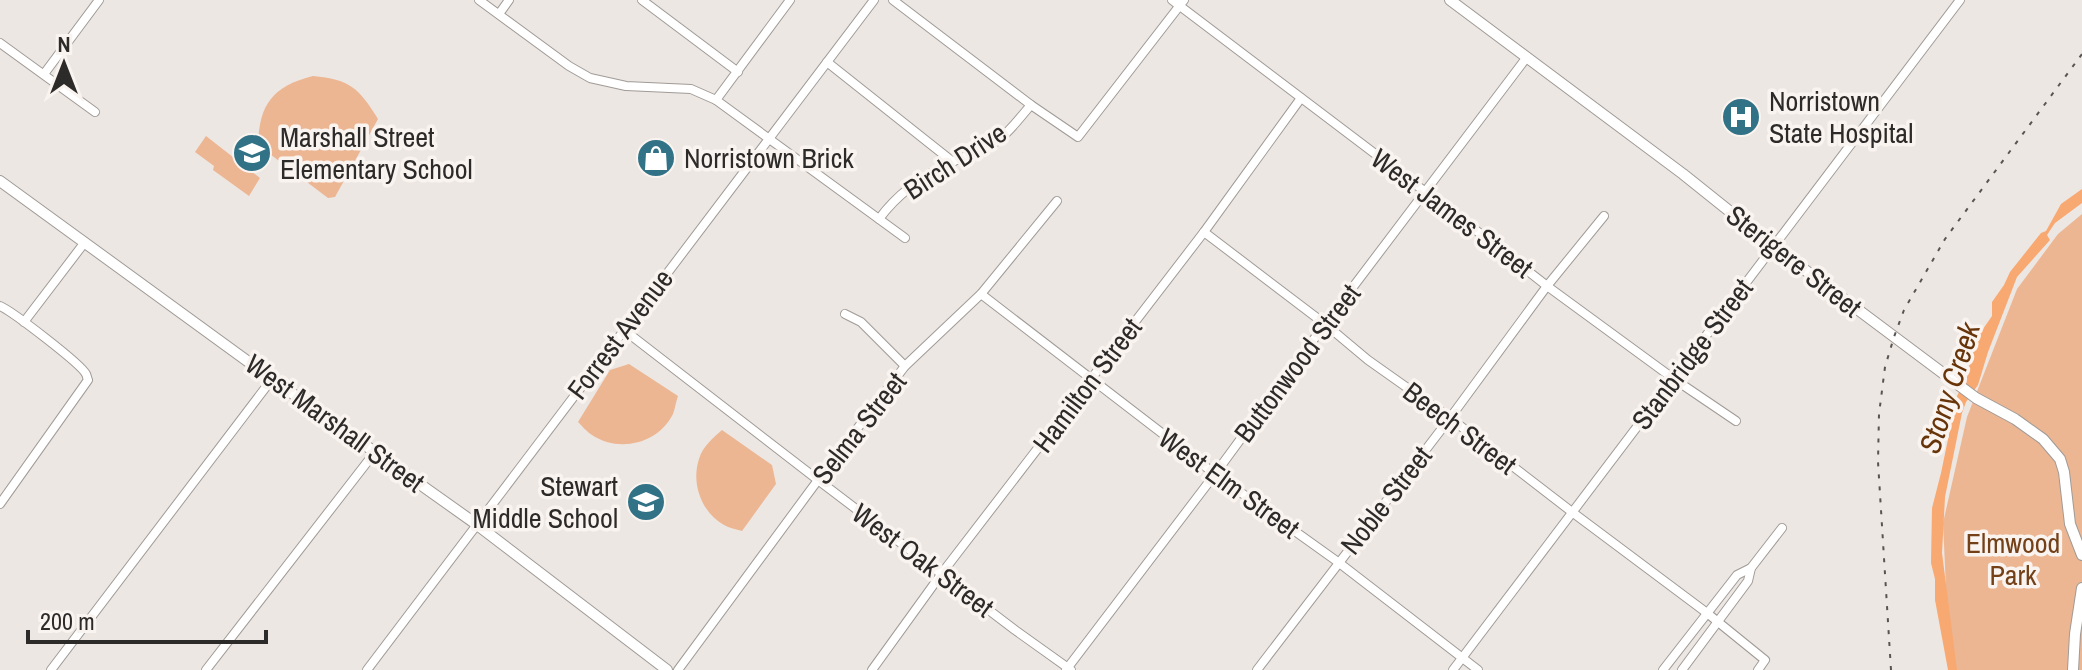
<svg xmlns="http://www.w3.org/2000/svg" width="2082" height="670" viewBox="0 0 2082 670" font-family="'Archivo Narrow',sans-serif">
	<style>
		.green { fill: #ecb693 }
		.water { fill: #f8a871 }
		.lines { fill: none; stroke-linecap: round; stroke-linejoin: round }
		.minor-casing { stroke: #a09b97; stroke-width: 10 }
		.tertiary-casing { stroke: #a09b97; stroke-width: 12 }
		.minor { stroke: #fff; stroke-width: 8 }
		.tertiary { stroke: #fff; stroke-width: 10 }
		.rail { stroke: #575452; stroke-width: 2; stroke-dasharray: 4 8; stroke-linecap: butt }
		.labels { text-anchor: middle; stroke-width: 7; stroke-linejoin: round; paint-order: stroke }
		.poi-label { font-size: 28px; fill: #2d2b2a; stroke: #faf4f0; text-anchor: start }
		.street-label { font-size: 28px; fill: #2d2b2a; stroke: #faf4f0 }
		.park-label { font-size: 28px; fill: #744018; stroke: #faf4f0 }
		.water-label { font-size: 30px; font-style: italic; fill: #68350a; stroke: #faf4f0 }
	</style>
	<rect width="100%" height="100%" fill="#ede7e3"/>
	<!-- green -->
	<g class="green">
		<path d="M313,76C349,79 359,88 378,119L335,197L328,198L258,145C259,104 273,86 313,76Z"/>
		<path d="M206,136L260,178L249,196L213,170L214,166L195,152Z"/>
		<path d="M2082,214V670H1952L1949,652L1943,523L1967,417L2017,289L2058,234Z"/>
		<path d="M629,364L678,396C676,401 675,409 673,414C658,444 619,453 592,435C587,432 582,426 578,422L610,370Z"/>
		<path d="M722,430L772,465L776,484L742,531C736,529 729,528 724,525C701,512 691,483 699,459C703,446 713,438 722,430Z"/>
	</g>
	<!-- water -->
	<path class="water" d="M2082,189V203L2055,223L2047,235L2050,240L2017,277L1988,352L1978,385L1966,402L1962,413L1945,497L1942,553L1957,670H1948L1935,600V579L1931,563L1932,508L1941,473L1957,396L1970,371L1968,358L1976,339L1992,316V302L2004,285L2010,272L2041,233L2046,231L2061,204Z"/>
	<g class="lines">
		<defs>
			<g id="minor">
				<path d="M479,0L569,66L590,78L626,86L691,89L716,100L905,238"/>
				<path d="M642,0L738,72"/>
				<path d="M893,0L1031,105L1078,137L1184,0"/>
				<path d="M1172,0L1473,228L1547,286L1674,379L1736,421"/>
				<path d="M499,14L509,0"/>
				<path d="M0,43L95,112"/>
				<path d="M827,62L953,162"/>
				<path d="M44,74L99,0"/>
				<path d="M716,100L790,0"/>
				<path d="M879,219C898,193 924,175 952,162C969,154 981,153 997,141C1010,132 1021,116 1031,105"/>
				<path d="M1204,232L1325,324L1368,360L1450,418L1572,512L1707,613L1765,660L1758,670"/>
				<path d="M981,294L1215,474L1338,562L1478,670"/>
				<path d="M0,306C12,311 81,364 86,374C87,376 87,378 88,380L0,504"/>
				<path d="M845,314L861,322L905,366"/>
				<path d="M24,322L85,242"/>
				<path d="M624,330L818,480L1015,630L1071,670"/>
				<path d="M51,670L272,379"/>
				<path d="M206,670L375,452"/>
				<path d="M367,670L874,0"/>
				<path d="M678,670L818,480L905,366L981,294L1057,201"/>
				<path d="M872,670L942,573L1204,232L1301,98"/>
				<path d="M1066,670L1215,474L1325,324L1527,57"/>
				<path d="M1257,670L1450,418L1547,286L1604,216"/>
				<path d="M1453,670L1960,0"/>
				<path d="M1663,670L1737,575L1751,568"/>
				<path d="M1682,670L1748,581L1751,568L1782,528"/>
			</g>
			<g id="tertiary">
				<path d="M1450,0L1683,174L1773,246L1976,398L2015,419L2043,439L2060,459L2064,472L2070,524L2082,555"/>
				<path d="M0,181L272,379L476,524L667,670"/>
				<path d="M2073,670L2075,634L2082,588"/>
			</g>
		</defs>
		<!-- minor casing -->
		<use href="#minor" class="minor-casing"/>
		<!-- tertiary casing -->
		<use href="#tertiary" class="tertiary-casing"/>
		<!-- minor -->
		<use href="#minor" class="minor"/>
		<!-- tertiary -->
		<use href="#tertiary" class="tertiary"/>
		<!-- rail -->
		<path class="rail" d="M1891,670L1878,462L1879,414L1885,367L1894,337L1904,310L1945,239L2082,54"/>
	</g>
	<!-- icons -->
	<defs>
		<symbol id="hospital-disc" viewBox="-11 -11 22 22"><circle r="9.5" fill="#327286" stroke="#faf4f0"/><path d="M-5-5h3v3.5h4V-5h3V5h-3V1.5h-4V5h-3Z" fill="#fff"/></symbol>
		<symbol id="school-disc" viewBox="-11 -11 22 22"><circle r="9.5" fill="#327286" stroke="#faf4f0"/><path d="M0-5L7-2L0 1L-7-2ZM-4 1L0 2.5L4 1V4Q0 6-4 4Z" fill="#fff"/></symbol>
		<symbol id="shop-disc" viewBox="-11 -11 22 22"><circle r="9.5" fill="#327286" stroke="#faf4f0"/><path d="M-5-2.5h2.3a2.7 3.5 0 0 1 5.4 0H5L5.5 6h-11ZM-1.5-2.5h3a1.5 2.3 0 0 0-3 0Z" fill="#fff"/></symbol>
	</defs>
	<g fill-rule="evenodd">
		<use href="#hospital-disc" x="1719" y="95" width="44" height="44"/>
		<use href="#school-disc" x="230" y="131" width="44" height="44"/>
		<use href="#shop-disc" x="634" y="136" width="44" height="44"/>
		<use href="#school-disc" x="624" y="480" width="44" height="44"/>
	</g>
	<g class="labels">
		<!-- poi labels -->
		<g class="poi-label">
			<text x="1769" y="111">Norristown<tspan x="1769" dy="32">State Hospital</tspan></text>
			<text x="280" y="147">Marshall Street<tspan x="280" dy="32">Elementary School</tspan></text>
			<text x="684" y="168">Norristown Brick</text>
			<text x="618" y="496" text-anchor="end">Stewart<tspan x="618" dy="32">Middle School</tspan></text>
		</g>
		<!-- street labels -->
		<g class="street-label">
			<text transform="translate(955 161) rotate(-33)" y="10">Birch Drive</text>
			<text transform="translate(1452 213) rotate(37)" y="10">West James Street</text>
			<text transform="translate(1794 261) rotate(38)" y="10">Sterigere Street</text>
			<text transform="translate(620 334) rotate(-53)" y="10">Forrest Avenue</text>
			<text transform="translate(1692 354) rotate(-53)" y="10">Stanbridge Street</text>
			<text transform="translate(1297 363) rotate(-53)" y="10">Buttonwood Street</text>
			<text transform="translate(1087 385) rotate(-53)" y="10">Hamilton Street</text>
			<text transform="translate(335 423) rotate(36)" y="10">West Marshall Street</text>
			<text transform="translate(859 428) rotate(-52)" y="10">Selma Street</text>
			<text transform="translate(1460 428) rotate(37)" y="10">Beech Street</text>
			<text transform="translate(1229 483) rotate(36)" y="10">West Elm Street</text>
			<text transform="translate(1386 500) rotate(-52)" y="10">Noble Street</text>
			<text transform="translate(923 560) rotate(37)" y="10">West Oak Street</text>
		</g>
		<!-- park labels -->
		<g class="park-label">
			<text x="2013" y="553">Elmwood<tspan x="2013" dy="32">Park</tspan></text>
		</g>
		<!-- water labels -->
		<g class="water-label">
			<text transform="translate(1950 388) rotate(-72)" y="10">Stony Creek</text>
		</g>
	</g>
	<!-- north arrow -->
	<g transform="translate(64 64)" stroke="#faf4f0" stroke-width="6" paint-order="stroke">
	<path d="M0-6L14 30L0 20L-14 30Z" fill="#2d2b2a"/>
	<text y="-12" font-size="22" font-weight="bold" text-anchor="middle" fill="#2d2b2a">N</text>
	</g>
	<!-- scale -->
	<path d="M28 630v12h238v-12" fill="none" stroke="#2d2b2a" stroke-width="4"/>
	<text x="40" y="630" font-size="24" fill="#2d2b2a" stroke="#faf4f0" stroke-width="6" paint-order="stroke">200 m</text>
</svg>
